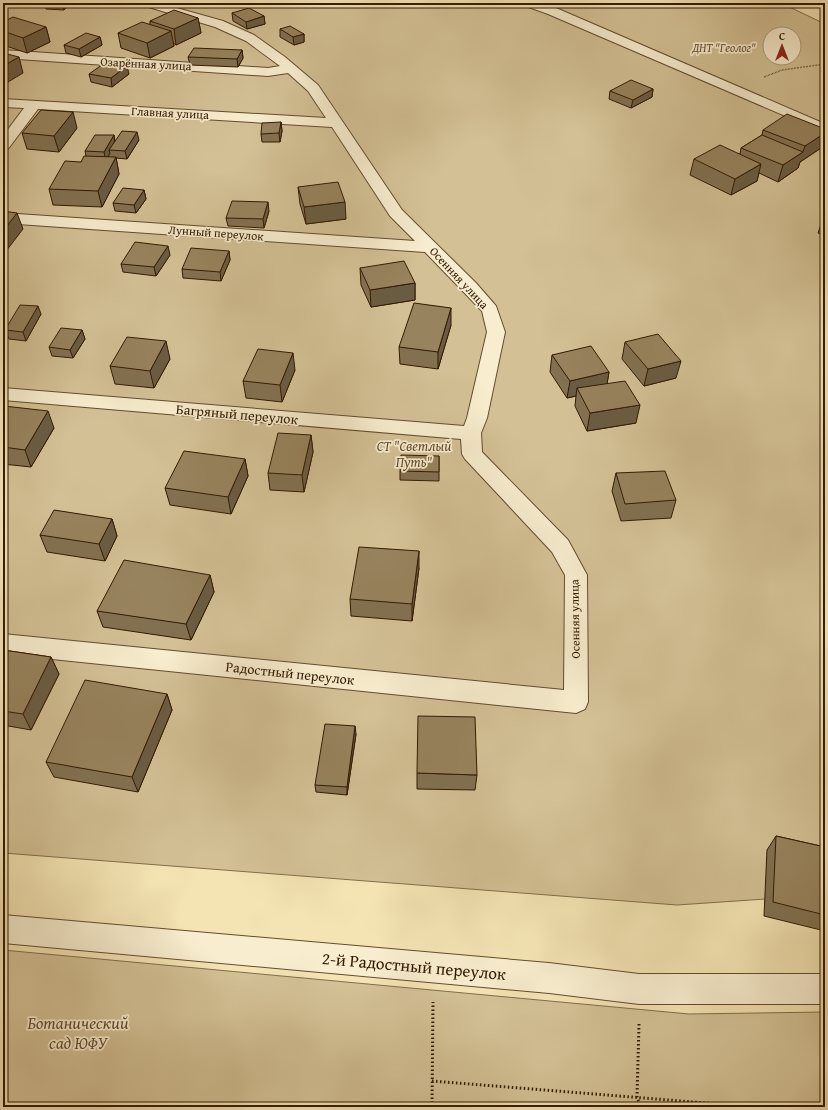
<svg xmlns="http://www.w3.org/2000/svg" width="828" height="1110" viewBox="0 0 828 1110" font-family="'Gentium Book Plus',serif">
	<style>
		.green { fill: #d3c195; stroke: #836d4b; fill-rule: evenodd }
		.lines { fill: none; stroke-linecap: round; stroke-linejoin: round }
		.minor-casing { stroke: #634c2e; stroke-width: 2 }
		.path-far1 { stroke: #331901; stroke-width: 1.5; stroke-dasharray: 0.5 1; stroke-linecap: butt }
		.path { stroke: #331901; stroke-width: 3; stroke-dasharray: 1.5 2.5; stroke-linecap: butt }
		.minor { fill: #f8edce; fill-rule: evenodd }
		.wall { fill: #827151; stroke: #331901 }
		.shaded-wall { fill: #6a5c42; stroke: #331901 }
		.building { fill: #97835e; stroke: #331901 }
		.labels { text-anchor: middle; stroke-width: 3.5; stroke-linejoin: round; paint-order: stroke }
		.far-park-label { font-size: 12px; font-style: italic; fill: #634b2d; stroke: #f8edce }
		.far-street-label { font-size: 12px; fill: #331901; stroke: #f8edce }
		.street-label { font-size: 14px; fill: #331901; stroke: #f8edce }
		.park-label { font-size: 14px; font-style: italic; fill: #634b2d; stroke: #f8edce }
		.near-street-label { font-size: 17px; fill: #331901; stroke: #f8edce }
		.near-park-label { font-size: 17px; font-style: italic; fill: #634b2d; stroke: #f8edce }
	</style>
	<rect width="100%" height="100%" fill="#f4e4b3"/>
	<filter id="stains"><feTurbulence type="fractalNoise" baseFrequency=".005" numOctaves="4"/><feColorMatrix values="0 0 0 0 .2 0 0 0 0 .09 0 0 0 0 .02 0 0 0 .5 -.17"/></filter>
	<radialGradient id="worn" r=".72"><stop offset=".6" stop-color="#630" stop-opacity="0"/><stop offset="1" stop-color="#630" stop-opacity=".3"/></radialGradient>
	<!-- green -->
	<g class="green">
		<path d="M3,3H781L825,24V895L677,905L3,853ZM770,34H794V58H770Z"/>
		<path d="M3,950L689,1014L825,1012V1107H3Z"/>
	</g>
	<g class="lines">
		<defs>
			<g id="minor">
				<path d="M140,3H159L223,21L254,35L285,57L318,85L402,210L476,283L496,306L505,332L487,418L481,433L482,452L568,540L587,575L588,702L585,709L576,713L3,654V634L564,690L565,575L552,552L465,459L462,454L461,439L3,400V388L464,426L467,418L487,332L482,311L425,252L3,223V213L415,241L390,216L332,127L38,109L8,149L3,150V136L24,108L3,107V99L326,118L308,91L288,73L268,76L3,58V50L268,68L280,66L246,41L215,27L142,5Z"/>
				<path d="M521,3H539L556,8L825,124V133L548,14L523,5Z"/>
				<path d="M3,915L549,963L639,974H825V1004H639L549,993L3,943Z"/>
			</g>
		</defs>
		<!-- minor casing -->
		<use href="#minor" class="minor-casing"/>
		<!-- path-far1 -->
		<path class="path-far1" d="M764,77L782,70L825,64"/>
		<!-- path -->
		<g class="path">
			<path d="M639,1024L637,1097L641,1107"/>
			<path d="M432,1081L756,1107"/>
			<path d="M432,1107L433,1002"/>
		</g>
		<!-- minor -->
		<use href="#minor" class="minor"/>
	</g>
	<!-- wall -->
	<g class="wall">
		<path d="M45,3H70L64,10L46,9Z"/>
		<path d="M232,13L264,16L265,24L247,29L233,21Z"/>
		<path d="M198,18L201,33L176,45L173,43L174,46L150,58L121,48L118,33L150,24V21Z"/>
		<path d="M3,22L46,27L50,42L27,53L3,45Z"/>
		<path d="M280,29L304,34V42L294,45L280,37Z"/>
		<path d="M100,37L102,45L81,57L66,53L64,45Z"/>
		<path d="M242,50L243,58L238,67L190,65L188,57Z"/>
		<path d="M89,74H129L112,87L91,82Z"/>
		<path d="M653,89L652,97L631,108L609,99L610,91Z"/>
		<path d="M281,122L282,131L280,142H262L261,134Z"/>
		<path d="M77,128L59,152L27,149L22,133Z"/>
		<path d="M825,129V142L824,146L800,162L798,168L778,182L759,173L757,181L731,195L690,175L694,159L740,154L741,148L762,135L763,130Z"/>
		<path d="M114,135L115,141L139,140L127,159L116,158L119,174L102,207L53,205L49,189L81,162L86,156L85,151Z"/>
		<path d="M298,187L346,219L306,224L300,204Z"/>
		<path d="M144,190L146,199L136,213L115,211L113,203Z"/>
		<path d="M269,211L264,228L228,226L226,218Z"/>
		<path d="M825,215V236L818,233L824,216Z"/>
		<path d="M229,251L230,260L221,281L183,278L182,269Z"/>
		<path d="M170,255L156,276L123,272L121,264Z"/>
		<path d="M360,268L415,283V300L371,307L361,285Z"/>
		<path d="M41,314L26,341L9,339L5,330Z"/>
		<path d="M451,325L438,369L400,364L399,347Z"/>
		<path d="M82,330L85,339L73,358L52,356L49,347Z"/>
		<path d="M625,342L676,378L644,386L622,359Z"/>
		<path d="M552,355L609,372L607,384L636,423L587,431L575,406L576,396L567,398L550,372Z"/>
		<path d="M170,359L154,388L115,384L110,366Z"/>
		<path d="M295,370L282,402L246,398L243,381Z"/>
		<path d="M3,407L54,428L31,467L3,464Z"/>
		<path d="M311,435L313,452L304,492L270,490L268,473Z"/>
		<path d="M439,456V481L400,480V471Z"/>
		<path d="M245,459L248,476L231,514L170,505L165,488Z"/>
		<path d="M616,473L676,500L671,518L621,521L612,491Z"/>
		<path d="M112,519L117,536L105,561L47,552L40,535Z"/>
		<path d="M419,568L412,621L351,616L350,599Z"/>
		<path d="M210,575L214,592L191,640L103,627L97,611Z"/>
		<path d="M3,650L51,657L59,674L31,730L3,725Z"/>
		<path d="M167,694L172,710L138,792L54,777L46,762Z"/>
		<path d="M356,734L347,795L316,792L315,785Z"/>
		<path d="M417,773L477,775L475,790L417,789Z"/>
		<path d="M776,836L825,847V931L764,916L767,850Z"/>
	</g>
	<!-- shaded-wall -->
	<g class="shaded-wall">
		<path d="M62,3H70L64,10Z"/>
		<path d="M264,16L265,24L247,29L246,22Z"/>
		<path d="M198,18L201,33L176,45L174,29Z"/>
		<path d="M46,27L50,42L27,53L23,38Z"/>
		<path d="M171,31L174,46L150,58L147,43Z"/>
		<path d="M304,34V42L294,45L293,37Z"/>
		<path d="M100,37L102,45L81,57L79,49Z"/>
		<path d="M242,50L243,58L238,67L237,59Z"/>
		<path d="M19,57L23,73L3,85V66Z"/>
		<path d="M127,66L129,74L112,87L111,78Z"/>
		<path d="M653,89L652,97L631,108L633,100Z"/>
		<path d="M73,112L77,128L59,152L54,136Z"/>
		<path d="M281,122L282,131L280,142L279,133Z"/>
		<path d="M137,132L139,140L127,159L125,151Z"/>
		<path d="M825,133V142L824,146L800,162L798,168L778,182L783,165L803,152L805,146Z"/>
		<path d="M114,135L115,144L109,150L110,153L106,161L104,152Z"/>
		<path d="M116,157L119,174L102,207L98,191Z"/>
		<path d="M761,164L757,181L731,195L735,179Z"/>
		<path d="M144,190L146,199L136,213L134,205Z"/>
		<path d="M268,202L269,211L264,228L263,219Z"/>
		<path d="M345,202L346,219L306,224L304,207Z"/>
		<path d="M17,213L23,229L3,255V231Z"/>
		<path d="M168,246L170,255L156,276L154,267Z"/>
		<path d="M229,251L230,260L221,281L220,272Z"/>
		<path d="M415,283V300L371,307L370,290Z"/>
		<path d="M38,306L41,314L26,341L23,332Z"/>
		<path d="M451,308V325L438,369V352Z"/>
		<path d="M82,330L85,339L73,358L70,350Z"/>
		<path d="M166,341L170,359L154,388L150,371Z"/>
		<path d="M293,353L295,370L282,402L280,385Z"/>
		<path d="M681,361L676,378L644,386L648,369Z"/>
		<path d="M609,372L606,390L577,388L576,396L567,398L570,381Z"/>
		<path d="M640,405L636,423L587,431L590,413Z"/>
		<path d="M48,411L54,428L31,467L25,450Z"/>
		<path d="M311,435L313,452L304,492L302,475Z"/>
		<path d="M245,459L248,476L231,514L228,497Z"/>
		<path d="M112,519L117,536L105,561L99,544Z"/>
		<path d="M419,551V568L412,621V604Z"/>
		<path d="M210,575L214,592L191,640L186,624Z"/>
		<path d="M51,657L59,674L31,730L23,714Z"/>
		<path d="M167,694L172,710L138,792L132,777Z"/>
		<path d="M355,726L356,734L347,795V787Z"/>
	</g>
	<!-- building -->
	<g class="building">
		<path d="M249,8L264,16L246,22L232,13Z"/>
		<path d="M174,10L198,18L174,29L150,21Z"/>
		<path d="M13,17L46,27L23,38L3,31V22Z"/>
		<path d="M142,22L171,31L147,43L118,33Z"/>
		<path d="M290,26L304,34L293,37L280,29Z"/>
		<path d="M86,33L100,37L79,49L64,45Z"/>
		<path d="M194,48L242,50L237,59L188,57Z"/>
		<path d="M3,53L19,57L3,66Z"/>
		<path d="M106,62L127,66L111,78L89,74Z"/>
		<path d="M631,80L653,89L633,100L610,91Z"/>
		<path d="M41,110L73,112L54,136L22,133Z"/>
		<path d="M787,114L825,129V133L805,146L763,130Z"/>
		<path d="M281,122L279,133L261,134L262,123Z"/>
		<path d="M122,131L137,132L125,151L109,150Z"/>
		<path d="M95,135H114L104,152L85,151Z"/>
		<path d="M762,135L803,152L783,165L741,148Z"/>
		<path d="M720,145L761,164L735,179L694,159Z"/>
		<path d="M84,156L116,157L98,191L49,189L65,161L81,162Z"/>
		<path d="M338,182L345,202L304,207L298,187Z"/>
		<path d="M123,188L144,190L134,205L113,203Z"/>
		<path d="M232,201L268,202L263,219L226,218Z"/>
		<path d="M3,211L17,213L3,231Z"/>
		<path d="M135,242L168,246L154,267L121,264Z"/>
		<path d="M191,248L229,251L220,272L182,269Z"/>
		<path d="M404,261L415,283L370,290L360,268Z"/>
		<path d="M414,303L451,308L438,352L399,347Z"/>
		<path d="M20,305L38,306L23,332L5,330Z"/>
		<path d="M61,328L82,330L70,350L49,347Z"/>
		<path d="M658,334L681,361L648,369L625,342Z"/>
		<path d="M127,337L166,341L150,371L110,366Z"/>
		<path d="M591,346L609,372L570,381L552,355Z"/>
		<path d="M258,349L293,353L280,385L243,381Z"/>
		<path d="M625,381L640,405L590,413L577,388Z"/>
		<path d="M4,406L48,411L25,450L3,447Z"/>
		<path d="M278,433L311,435L302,475L268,473Z"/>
		<path d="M184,451L245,459L228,497L165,488Z"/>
		<path d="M401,455L439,456V472L400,471Z"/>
		<path d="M665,471L676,500L625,504L616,473Z"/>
		<path d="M54,510L112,519L99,544L40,535Z"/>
		<path d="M359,547L419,551L412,604L350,599Z"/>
		<path d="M124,560L210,575L186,624L97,611Z"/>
		<path d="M3,650L51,657L23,714L3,711Z"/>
		<path d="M85,680L167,694L132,777L46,762Z"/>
		<path d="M418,716L475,717L477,775L417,773Z"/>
		<path d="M325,724L355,726L347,787L315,785Z"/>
		<path d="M776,836L825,847V915L773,902Z"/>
	</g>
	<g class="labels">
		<!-- far-park labels -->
		<g class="far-park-label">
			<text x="724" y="52">ДНТ "Геолог"</text>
		</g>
		<!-- far-street labels -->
		<g class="far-street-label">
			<text transform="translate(146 64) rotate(3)" y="4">Озарённая улица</text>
			<text transform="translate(170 113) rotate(3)" y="4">Главная улица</text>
			<text transform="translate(216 233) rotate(4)" y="4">Лунный переулок</text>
			<text transform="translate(459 278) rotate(47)" y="4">Осенняя улица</text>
			<text transform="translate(575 619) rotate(-91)" y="4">Осенняя улица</text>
		</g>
		<!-- street labels -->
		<g class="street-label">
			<text transform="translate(237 414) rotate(5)" y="5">Багряный переулок</text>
			<text transform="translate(290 673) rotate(6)" y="5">Радостный переулок</text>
		</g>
		<!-- park labels -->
		<g class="park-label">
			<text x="414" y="451">СТ "Светлый<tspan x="414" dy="16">Путь"</tspan></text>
		</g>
		<!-- near-street labels -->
		<g class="near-street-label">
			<text transform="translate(414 966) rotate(5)" y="6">2-й Радостный переулок</text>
		</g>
		<!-- near-park labels -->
		<g class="near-park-label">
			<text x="78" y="1029">Ботанический<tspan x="78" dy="20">сад ЮФУ</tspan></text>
		</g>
	</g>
	<!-- margin -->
	<rect width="828" height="1110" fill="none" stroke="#f4e4b3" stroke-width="16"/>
	<rect x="4" y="4" width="820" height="1102" fill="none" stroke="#331901" stroke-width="2"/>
	<rect x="8" y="8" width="812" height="1094" fill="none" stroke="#331901"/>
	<!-- north arrow -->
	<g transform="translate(782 46)"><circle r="19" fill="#f8edce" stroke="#a9987c"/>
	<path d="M0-3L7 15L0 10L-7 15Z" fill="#8f2418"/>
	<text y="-6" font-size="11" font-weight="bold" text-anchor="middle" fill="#331901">С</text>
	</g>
	<rect width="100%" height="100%" filter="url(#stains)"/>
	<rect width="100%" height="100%" fill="url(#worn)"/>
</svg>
